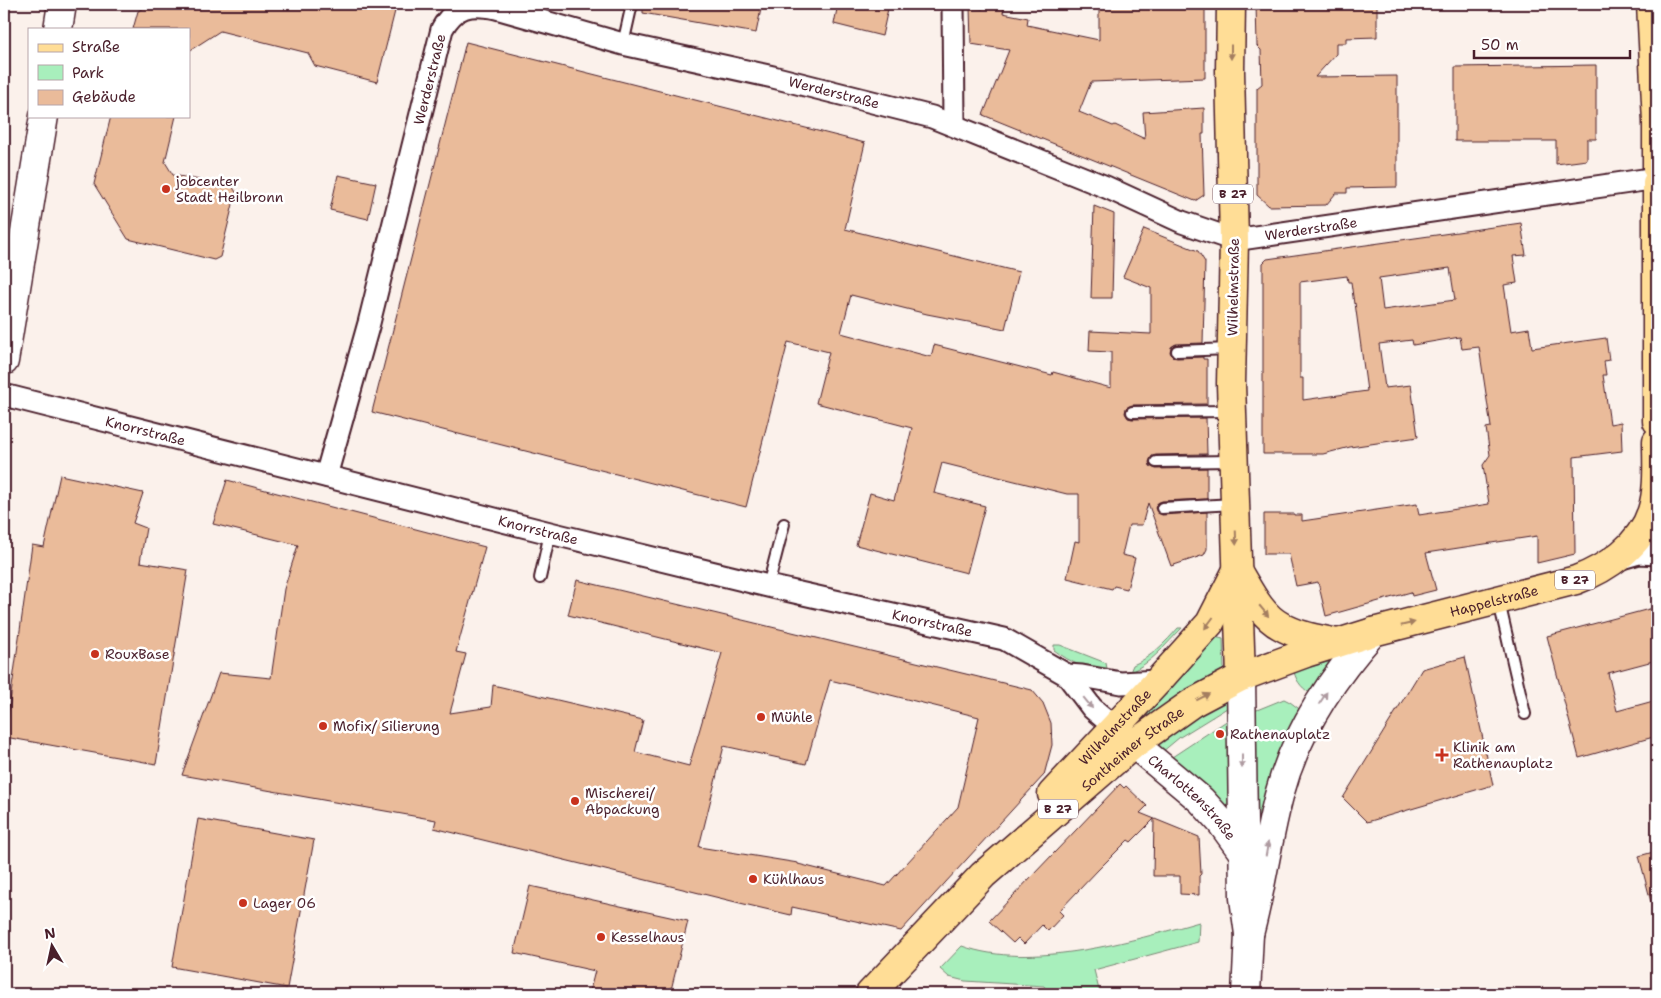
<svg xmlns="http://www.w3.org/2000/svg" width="1661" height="998" viewBox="0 0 1661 998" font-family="'Shantell Sans',sans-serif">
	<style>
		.green { fill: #a8efbc; stroke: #798774 }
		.building { fill: #eabb9a; stroke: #4a1f2b; fill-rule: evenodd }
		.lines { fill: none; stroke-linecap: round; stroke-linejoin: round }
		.lane-casing { stroke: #4a1f2b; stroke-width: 14 }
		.street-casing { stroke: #4a1f2b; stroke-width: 25 }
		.secondary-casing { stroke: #4a1f2b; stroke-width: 31 }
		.primary-casing { stroke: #4a1f2b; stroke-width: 31 }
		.lane { stroke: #fff; stroke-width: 10 }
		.street { stroke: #fff; stroke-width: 21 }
		.secondary { stroke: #fff; stroke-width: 28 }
		.primary { stroke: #ffdd96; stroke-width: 28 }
		.oneway { fill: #a47e60 }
		.oneway2 { fill: #ae9aa0 }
		.poi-dot { fill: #c8321e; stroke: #fff; stroke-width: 2 }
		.labels { text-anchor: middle; stroke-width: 5; stroke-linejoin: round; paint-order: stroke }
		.shield { fill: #fff; stroke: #80626b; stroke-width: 1 }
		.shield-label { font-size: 12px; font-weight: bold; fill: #4a1f2b }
		.street-label { font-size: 14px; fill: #4a1f2b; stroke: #fff }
		.poi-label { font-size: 14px; fill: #4a1f2b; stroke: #fff; text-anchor: start }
	</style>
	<rect width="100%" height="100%" fill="#fbf1eb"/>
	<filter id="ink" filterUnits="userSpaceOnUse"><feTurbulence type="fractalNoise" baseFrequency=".02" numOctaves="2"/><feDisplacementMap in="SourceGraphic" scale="10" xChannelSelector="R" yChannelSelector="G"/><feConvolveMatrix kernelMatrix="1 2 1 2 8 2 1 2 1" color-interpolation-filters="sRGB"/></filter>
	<g filter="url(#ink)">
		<!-- green -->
		<g class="green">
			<path d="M1178,628H1182C1165,645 1152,663 1130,672L1133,665C1150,658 1166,642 1178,628Z"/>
			<path d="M1211,636L1223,639L1224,672L1187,692L1153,714L1145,716L1144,715Z"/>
			<path d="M1054,645H1060L1106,663L1108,674C1088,670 1071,663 1054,650Z"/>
			<path d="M1340,658L1313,695C1303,689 1297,683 1294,672Z"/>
			<path d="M1284,699L1290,702L1302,711L1256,855L1252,712Z"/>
			<path d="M1227,700V708L1180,737L1162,752L1155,744L1177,728Z"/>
			<path d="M1228,720L1230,764L1229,820L1169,759Z"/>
			<path d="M1199,922L1198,942L1094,970L1100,994H1045L1047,991L1044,986L965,981L949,977L940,969L962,946C1030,971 1132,941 1199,922Z"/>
		</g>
		<!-- building -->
		<g class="building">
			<path d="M146,4H384L396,7L377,82L315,66L308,53L220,31L189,51V29H133L138,11L145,7Z"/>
			<path d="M643,4H762L756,33L643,13Z"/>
			<path d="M838,4H889L882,36L834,24Z"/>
			<path d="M983,4H1005L1003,13L1028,18L1027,25L1099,40V4H1205V78L1091,82L1079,112L1113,126L1115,125L1145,139L1143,112L1204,108V134H1202L1204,195L1195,201L983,115L1009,50L971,44L970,7L983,9Z"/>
			<path d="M1256,4H1377V37L1346,38V43H1336V54L1315,77L1397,76V187L1347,188V193H1336L1326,205L1269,206L1257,195V88L1262,84L1261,50L1257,46Z"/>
			<path d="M466,42L865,143L845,229L1019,272L1005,329L927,314L851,295L841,333L931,357L934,345L1052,375L1053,372L1111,388V352L1089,351L1090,331L1151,334V288L1123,277L1144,229L1198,251L1205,262L1203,343L1176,344L1171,347L1170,352L1173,357L1177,358L1203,357V359H1207V404L1132,405L1126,408L1125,413L1128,418L1132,419L1206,418L1207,454L1156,455L1152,456L1149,462L1150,466L1156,469L1207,468V499L1162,501L1158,503L1155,508L1157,512L1162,515L1207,512V549L1204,555L1171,566L1148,503L1142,525H1129L1122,555L1135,558L1127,589L1114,586L1112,589L1067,578L1075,541L1079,542V494H1067L942,463L934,493L985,506L967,573L856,545L870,493L894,500L912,428L816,403L829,352L788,342L746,507L372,412Z"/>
			<path d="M1596,65V139H1587V160L1556,164V141H1455V67Z"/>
			<path d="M111,116H176L165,162L173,175L232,186L236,192L220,257L214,260L128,239L94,184Z"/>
			<path d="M338,175L376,183L368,219L330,210Z"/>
			<path d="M1094,206L1114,214L1112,298H1091Z"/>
			<path d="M1521,223L1526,255L1513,256L1517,283L1504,285L1511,331L1529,328L1532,348L1606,338L1609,360L1604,361L1606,375H1603L1610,424L1621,422L1622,451L1574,457L1575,554L1537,563V536L1426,553L1436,590L1412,596L1411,592L1326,616L1318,582L1296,586L1289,554H1264V514H1294V515H1302V521L1417,504L1419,515L1489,504L1483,465L1490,455L1486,428L1491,427L1479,347L1462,349L1460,337L1413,345L1412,340L1379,344L1385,388L1411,385L1418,437L1350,447L1323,454H1263V263L1267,259ZM1450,268L1455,300L1383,310L1379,278ZM1347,276L1348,282H1351L1354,304L1355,303L1367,391L1303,400V378H1300V282Z"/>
			<path d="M60,475L143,493L133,523L146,528L140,562L188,570L156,764L5,737L32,545L44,547Z"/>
			<path d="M227,480L485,547L456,652L466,654L450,713L491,707L493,685L643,720L635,752L689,766L722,653L568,615L577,580L1032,690L1043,703L1051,723L1052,745L1044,775L901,931L792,907L791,915L744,904L434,828L436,820L182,775L219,673L271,678L284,589L298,545L213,524ZM830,680L979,717L958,807L886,886L798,864V863L699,847L724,746L806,764Z"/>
			<path d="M1657,607V660L1608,673L1617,711L1657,700V736L1579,758L1547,636Z"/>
			<path d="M1465,657L1493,785L1367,822L1343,798L1422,669Z"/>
			<path d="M1120,784L1124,788L1126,786L1147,806L1140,813L1199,837L1201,874L1199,876V895L1180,894V876H1153L1154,819L1131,842L1128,840L1098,870L1059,911L1063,915L1048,931L1042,925L1024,944L1018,938L1013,943L989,921Z"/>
			<path d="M198,819L314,840L287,988L172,967Z"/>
			<path d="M1657,851V901L1651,902L1639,856Z"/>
			<path d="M530,886L688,921L670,994H589L595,971L514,953Z"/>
		</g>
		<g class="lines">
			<defs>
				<g id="lane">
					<path d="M623,44L632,4"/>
					<path d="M1177,351L1230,349"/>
					<path d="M1132,412L1231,411"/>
					<path d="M1156,462L1233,461"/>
					<path d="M1162,508L1234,504"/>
					<path d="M540,578L550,533"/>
					<path d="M768,586L784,524"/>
					<path d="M1499,602L1525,714"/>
				</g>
				<g id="street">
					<path d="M953,4L954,125"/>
					<path id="s1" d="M4,395L550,533L768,586L1004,639L1067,675L1092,708L1125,736"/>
					<path id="s2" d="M326,476L369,323L442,29C455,5 471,3 496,8L623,44L773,77L932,117L1106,187L1182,222L1234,240L1657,178"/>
					<path d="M1615,560L1639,553L1657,554"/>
					<path d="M1067,675L1082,676L1121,683L1158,681"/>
				</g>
				<g id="secondary">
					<path d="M58,29L62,4"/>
					<path d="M4,361L44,116"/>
					<path d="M1241,677L1244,898L1249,934L1246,994"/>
					<path id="s3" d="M1134,744L1201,800L1220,821L1244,854"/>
					<path d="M1249,934C1262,887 1267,839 1280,792C1296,732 1332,678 1373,632"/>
				</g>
				<g id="primary">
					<path d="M1231,4L1230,71L1234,240L1231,384L1241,677"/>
					<path d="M1651,4L1657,122V168"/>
					<path d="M1657,183V421"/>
					<path d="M1238,572C1249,590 1261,616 1281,626C1298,636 1319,639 1337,643"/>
					<path id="s4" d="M1052,794L1158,681L1210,623L1236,572"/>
					<path id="s5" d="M870,994L983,875L1134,744L1192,703L1241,677L1306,653L1373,632L1576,580C1608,568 1641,545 1652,511C1659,489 1657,464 1657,441"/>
				</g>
			</defs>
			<!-- lane casing -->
			<use href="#lane" class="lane-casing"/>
			<!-- street casing -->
			<use href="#street" class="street-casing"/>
			<!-- secondary casing -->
			<use href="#secondary" class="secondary-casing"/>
			<!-- primary casing -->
			<use href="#primary" class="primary-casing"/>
			<!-- lane -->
			<use href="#lane" class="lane"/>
			<!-- street -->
			<use href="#street" class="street"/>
			<!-- secondary -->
			<use href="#secondary" class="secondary"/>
			<!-- primary -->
			<use href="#primary" class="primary"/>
		</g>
		<!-- one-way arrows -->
		<defs><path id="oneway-solid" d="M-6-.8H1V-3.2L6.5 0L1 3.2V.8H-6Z" transform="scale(1.25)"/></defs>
		<g class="oneway">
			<use href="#oneway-solid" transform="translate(1231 52) rotate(90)"/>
			<use href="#oneway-solid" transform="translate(1236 538) rotate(88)"/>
			<use href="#oneway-solid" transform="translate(1264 611) rotate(50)"/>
			<use href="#oneway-solid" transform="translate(1209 623) rotate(127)"/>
			<use href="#oneway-solid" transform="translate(1408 624) rotate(-14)"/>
			<use href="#oneway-solid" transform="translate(1203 697) rotate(-27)"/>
		</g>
		<g class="oneway2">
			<use href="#oneway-solid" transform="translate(1323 698) rotate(-57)"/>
			<use href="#oneway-solid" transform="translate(1088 703) rotate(51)"/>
			<use href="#oneway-solid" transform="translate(1242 761) rotate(90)"/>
			<use href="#oneway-solid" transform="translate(1267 849) rotate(-80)"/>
		</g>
	</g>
	<!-- markers -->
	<g class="poi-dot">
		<circle cx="166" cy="189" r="5"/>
		<circle cx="95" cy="654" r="5"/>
		<circle cx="761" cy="717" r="5"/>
		<circle cx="323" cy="726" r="5"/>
		<circle cx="1220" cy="734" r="5"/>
		<path d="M1439.5 747.5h5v5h5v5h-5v5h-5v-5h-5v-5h5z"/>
		<circle cx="575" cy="801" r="5"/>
		<circle cx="753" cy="879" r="5"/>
		<circle cx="243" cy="903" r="5"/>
		<circle cx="601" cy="937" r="5"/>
	</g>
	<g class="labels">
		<!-- shield labels -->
		<g class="shield">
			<rect x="1213" y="184.5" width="40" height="19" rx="4"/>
			<rect x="1555" y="570.5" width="40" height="19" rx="4"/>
			<rect x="1038" y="799.5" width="40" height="19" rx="4"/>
		</g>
		<g class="shield-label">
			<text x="1233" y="198">B 27</text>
			<text x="1575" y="584">B 27</text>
			<text x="1058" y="813">B 27</text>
		</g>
		<!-- street labels -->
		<g class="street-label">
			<text dy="5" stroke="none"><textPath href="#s2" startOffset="410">Werderstraße</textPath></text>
			<text dy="5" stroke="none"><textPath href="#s2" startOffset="874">Werderstraße</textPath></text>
			<text dy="5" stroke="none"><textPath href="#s2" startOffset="1379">Werderstraße</textPath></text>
			<text transform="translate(1233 287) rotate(-89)" y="5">Wilhelmstraße</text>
			<text dy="5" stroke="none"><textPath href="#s1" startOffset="146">Knorrstraße</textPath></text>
			<text dy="5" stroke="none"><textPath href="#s1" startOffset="551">Knorrstraße</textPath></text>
			<text dy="5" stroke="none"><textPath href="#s5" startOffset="755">Happelstraße</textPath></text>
			<text dy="5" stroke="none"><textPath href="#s1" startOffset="956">Knorrstraße</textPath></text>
			<text dy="5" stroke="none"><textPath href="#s4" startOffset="92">Wilhelmstraße</textPath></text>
			<text dy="5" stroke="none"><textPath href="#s5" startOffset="360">Sontheimer Straße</textPath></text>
			<text dy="5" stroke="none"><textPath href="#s3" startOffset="79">Charlottenstraße</textPath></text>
		</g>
		<!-- poi labels -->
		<g class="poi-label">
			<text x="176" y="186">jobcenter<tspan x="176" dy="16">Stadt Heilbronn</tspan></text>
			<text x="105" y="659">RouxBase</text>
			<text x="771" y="722">Mühle</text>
			<text x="333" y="731">Mofix/ Silierung</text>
			<text x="1230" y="739">Rathenauplatz</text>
			<text x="1453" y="752">Klinik am<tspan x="1453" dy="16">Rathenauplatz</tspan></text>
			<text x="585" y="798">Mischerei/<tspan x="585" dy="16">Abpackung</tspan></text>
			<text x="763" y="884">Kühlhaus</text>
			<text x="253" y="908">Lager 06</text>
			<text x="611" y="942">Kesselhaus</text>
		</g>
	</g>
	<!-- margin -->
	<rect width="1661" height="998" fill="none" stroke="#fff" stroke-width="20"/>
	<rect x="10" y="10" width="1641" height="978" fill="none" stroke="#4a1f2b" stroke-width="2" filter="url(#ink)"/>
	<!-- legend -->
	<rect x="28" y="28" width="162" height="90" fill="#ffffff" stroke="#b7a5aa"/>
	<rect x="38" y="44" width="25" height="8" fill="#ffdd96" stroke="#b7a5aa"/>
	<text x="72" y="52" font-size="15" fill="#4a1f2b">Straße</text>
	<rect x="38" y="65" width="25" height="15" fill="#a8efbc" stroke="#b7a5aa"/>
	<text x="72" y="78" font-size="15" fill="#4a1f2b">Park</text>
	<rect x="38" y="90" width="25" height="15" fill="#eabb9a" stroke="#b7a5aa"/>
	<text x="72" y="102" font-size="15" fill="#4a1f2b">Gebäude</text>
	<!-- north arrow -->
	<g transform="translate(52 946) rotate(351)" stroke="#ffffff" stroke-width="4" paint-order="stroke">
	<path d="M0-4L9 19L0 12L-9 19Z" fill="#4a1f2b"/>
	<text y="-8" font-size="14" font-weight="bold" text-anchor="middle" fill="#4a1f2b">N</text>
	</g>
	<!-- scale -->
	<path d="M1474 50v8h156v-8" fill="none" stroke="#4a1f2b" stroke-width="2.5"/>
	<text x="1481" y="50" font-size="15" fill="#4a1f2b" stroke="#ffffff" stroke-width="4" paint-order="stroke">50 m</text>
</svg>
